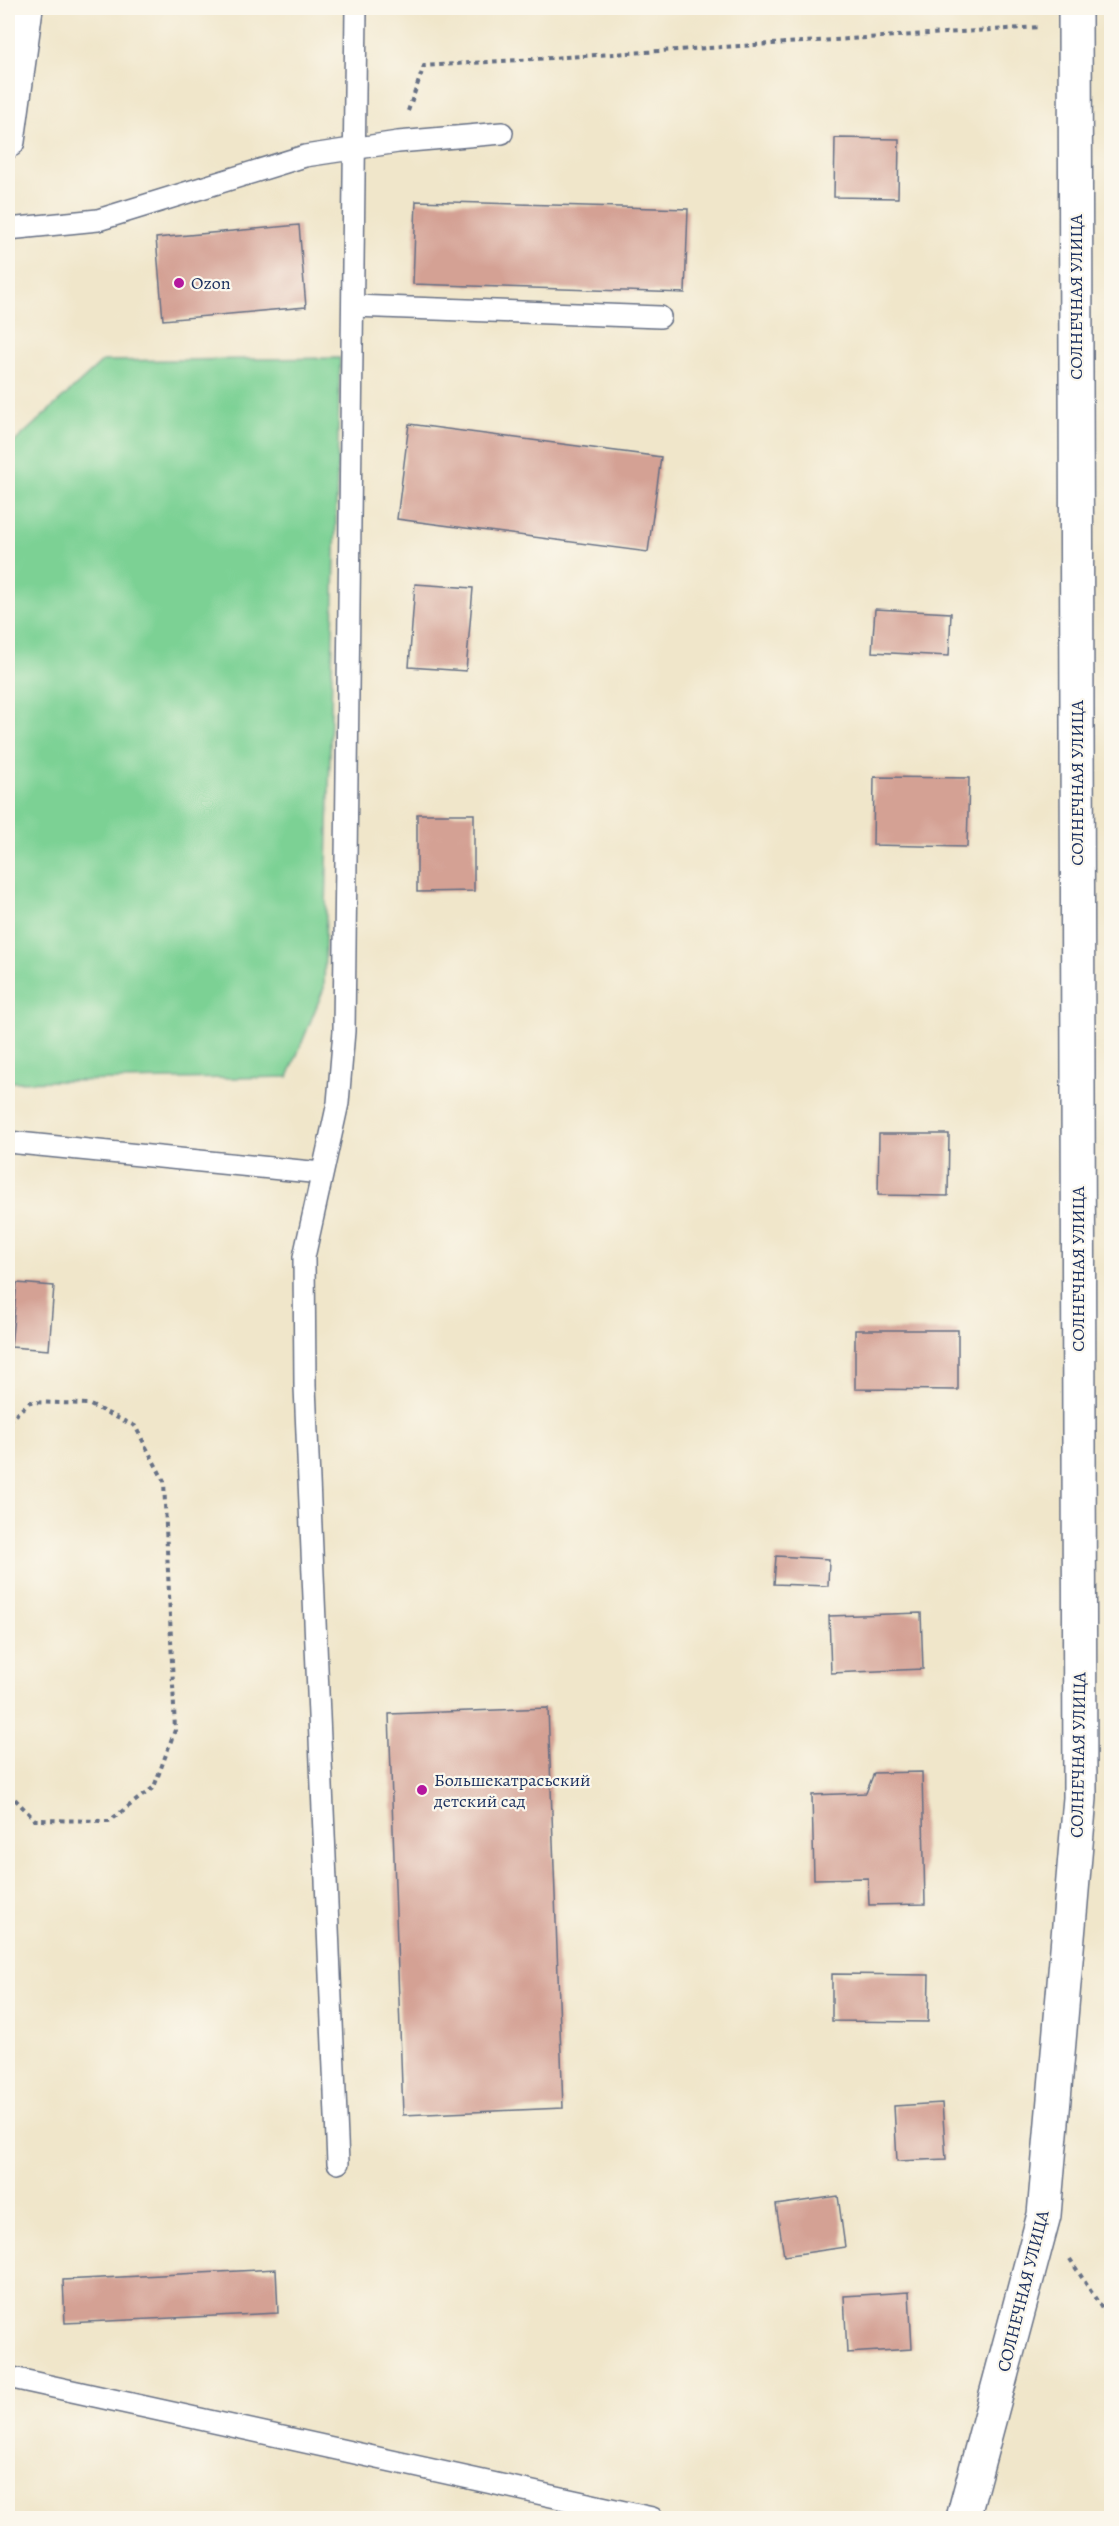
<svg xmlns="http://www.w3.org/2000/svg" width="1119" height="2526" viewBox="0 0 1119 2526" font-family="Alegreya,serif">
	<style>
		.green { fill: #7cd194; stroke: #4c8079; stroke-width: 1.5 }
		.building { fill: #d4a194 }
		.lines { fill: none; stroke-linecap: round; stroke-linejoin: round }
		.service-casing { stroke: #666f84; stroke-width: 24 }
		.minor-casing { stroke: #666f84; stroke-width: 36 }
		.path { stroke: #666f84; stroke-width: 4; stroke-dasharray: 4.5 4.5; stroke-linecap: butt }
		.service { stroke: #fff; stroke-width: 21 }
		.minor { stroke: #fff; stroke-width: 33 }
		.poi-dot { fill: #b5179e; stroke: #fbf7ec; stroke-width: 2 }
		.labels { text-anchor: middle; stroke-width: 4.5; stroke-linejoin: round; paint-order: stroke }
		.poi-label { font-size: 18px; fill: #1b2f5e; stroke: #fbf7ec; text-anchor: start }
		.street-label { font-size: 18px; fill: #1b2f5e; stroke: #fbf7ec }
	</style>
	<rect width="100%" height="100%" fill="#fbf7ec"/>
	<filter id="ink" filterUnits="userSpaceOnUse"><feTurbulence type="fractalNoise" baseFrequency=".0167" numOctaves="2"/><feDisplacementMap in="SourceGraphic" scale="12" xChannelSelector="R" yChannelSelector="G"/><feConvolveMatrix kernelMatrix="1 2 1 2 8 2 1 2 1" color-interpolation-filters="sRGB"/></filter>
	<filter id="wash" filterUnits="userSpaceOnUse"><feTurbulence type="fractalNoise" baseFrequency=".008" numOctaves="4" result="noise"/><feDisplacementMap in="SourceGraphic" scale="24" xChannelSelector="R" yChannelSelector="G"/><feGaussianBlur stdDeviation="1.35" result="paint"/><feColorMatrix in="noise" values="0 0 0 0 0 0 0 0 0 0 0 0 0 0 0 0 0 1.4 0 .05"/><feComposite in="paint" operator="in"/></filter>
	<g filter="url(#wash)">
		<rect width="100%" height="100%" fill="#f0e6ca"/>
		<!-- green -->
		<path class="green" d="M340,358L324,988L288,1077L8,1082V448L103,361Z"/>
		<g id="blocks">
			<!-- building -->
			<g class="building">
				<path d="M835,138L899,139L898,198L834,197Z"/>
				<path d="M416,201L688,209L685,293L413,284Z"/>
				<path d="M299,225L306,307L163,320L156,238Z"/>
				<path d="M409,424L661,457L648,552L397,519Z"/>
				<path d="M415,584L473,588L466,671L409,667Z"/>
				<path d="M875,609L951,613L949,656L872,652Z"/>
				<path d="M874,777L969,778L967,847L873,845Z"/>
				<path d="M417,814H474V891L417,892Z"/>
				<path d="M879,1134H949L948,1196L878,1195Z"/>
				<path d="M17,1283L54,1286L49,1350L11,1347Z"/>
				<path d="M855,1330H958V1390L855,1389Z"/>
				<path d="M776,1556L829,1559L828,1586L774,1584Z"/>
				<path d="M921,1613L923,1669L831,1673L829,1616Z"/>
				<path d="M548,1708L563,2108L403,2115L389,1714Z"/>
				<path d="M922,1772L925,1904L869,1905L868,1878L814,1879L812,1795L866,1793L874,1773Z"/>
				<path d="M832,1974L929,1975L928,2022L832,2021Z"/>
				<path d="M942,2103L946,2159L897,2161L894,2106Z"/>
				<path d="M838,2196L845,2247L784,2256L776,2205Z"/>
				<path d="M276,2269L278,2313L65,2323L63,2280Z"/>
				<path d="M909,2292L912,2349L847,2353L844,2296Z"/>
			</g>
		</g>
	</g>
	<g filter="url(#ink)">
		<use href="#blocks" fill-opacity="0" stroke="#666f84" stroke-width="1.5"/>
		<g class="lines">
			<defs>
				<g id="service">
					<path d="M8,229L98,220L305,156L398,142L502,133"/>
					<path d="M353,306L660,317"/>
					<path d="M8,1142L321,1173"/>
					<path d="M338,2163L305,1386L304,1257L338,1103L344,1031L356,8"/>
					<path d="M8,2377L652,2518"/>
				</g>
				<g id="minor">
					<path d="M8,141L26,8"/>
					<path d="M963,2518L1044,2215L1080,1798L1075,8"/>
				</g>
			</defs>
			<!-- service casing -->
			<use href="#service" class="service-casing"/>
			<!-- minor casing -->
			<use href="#minor" class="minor-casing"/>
			<!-- path -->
			<g class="path">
				<path d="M408,111L424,66L1039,27"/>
				<path d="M8,1421L30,1402L88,1404L135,1426L164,1481L175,1730L154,1787L109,1821L35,1820L8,1792"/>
				<path d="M1070,2259L1112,2324"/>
			</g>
			<!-- service -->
			<use href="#service" class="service"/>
			<!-- minor -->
			<use href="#minor" class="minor"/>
		</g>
	</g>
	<!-- markers -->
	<g class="poi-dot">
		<circle cx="179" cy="283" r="6"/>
		<circle cx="422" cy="1790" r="6"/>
	</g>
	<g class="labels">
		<!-- poi labels -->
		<g class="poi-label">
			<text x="191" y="289">Ozon</text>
			<text x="434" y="1786">Большекатрасьский<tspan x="434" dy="21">детский сад</tspan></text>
		</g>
		<!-- street labels -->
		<g class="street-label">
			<text transform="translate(1076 297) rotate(-90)" y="6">СОЛНЕЧНАЯ УЛИЦА</text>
			<text transform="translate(1077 783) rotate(-90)" y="6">СОЛНЕЧНАЯ УЛИЦА</text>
			<text transform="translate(1078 1269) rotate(-90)" y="6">СОЛНЕЧНАЯ УЛИЦА</text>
			<text transform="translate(1078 1755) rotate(-89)" y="6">СОЛНЕЧНАЯ УЛИЦА</text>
			<text transform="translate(1023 2291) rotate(-76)" y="6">СОЛНЕЧНАЯ УЛИЦА</text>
		</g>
	</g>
	<!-- margin -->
	<rect width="1119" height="2526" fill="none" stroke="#fbf7ec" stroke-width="30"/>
</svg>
